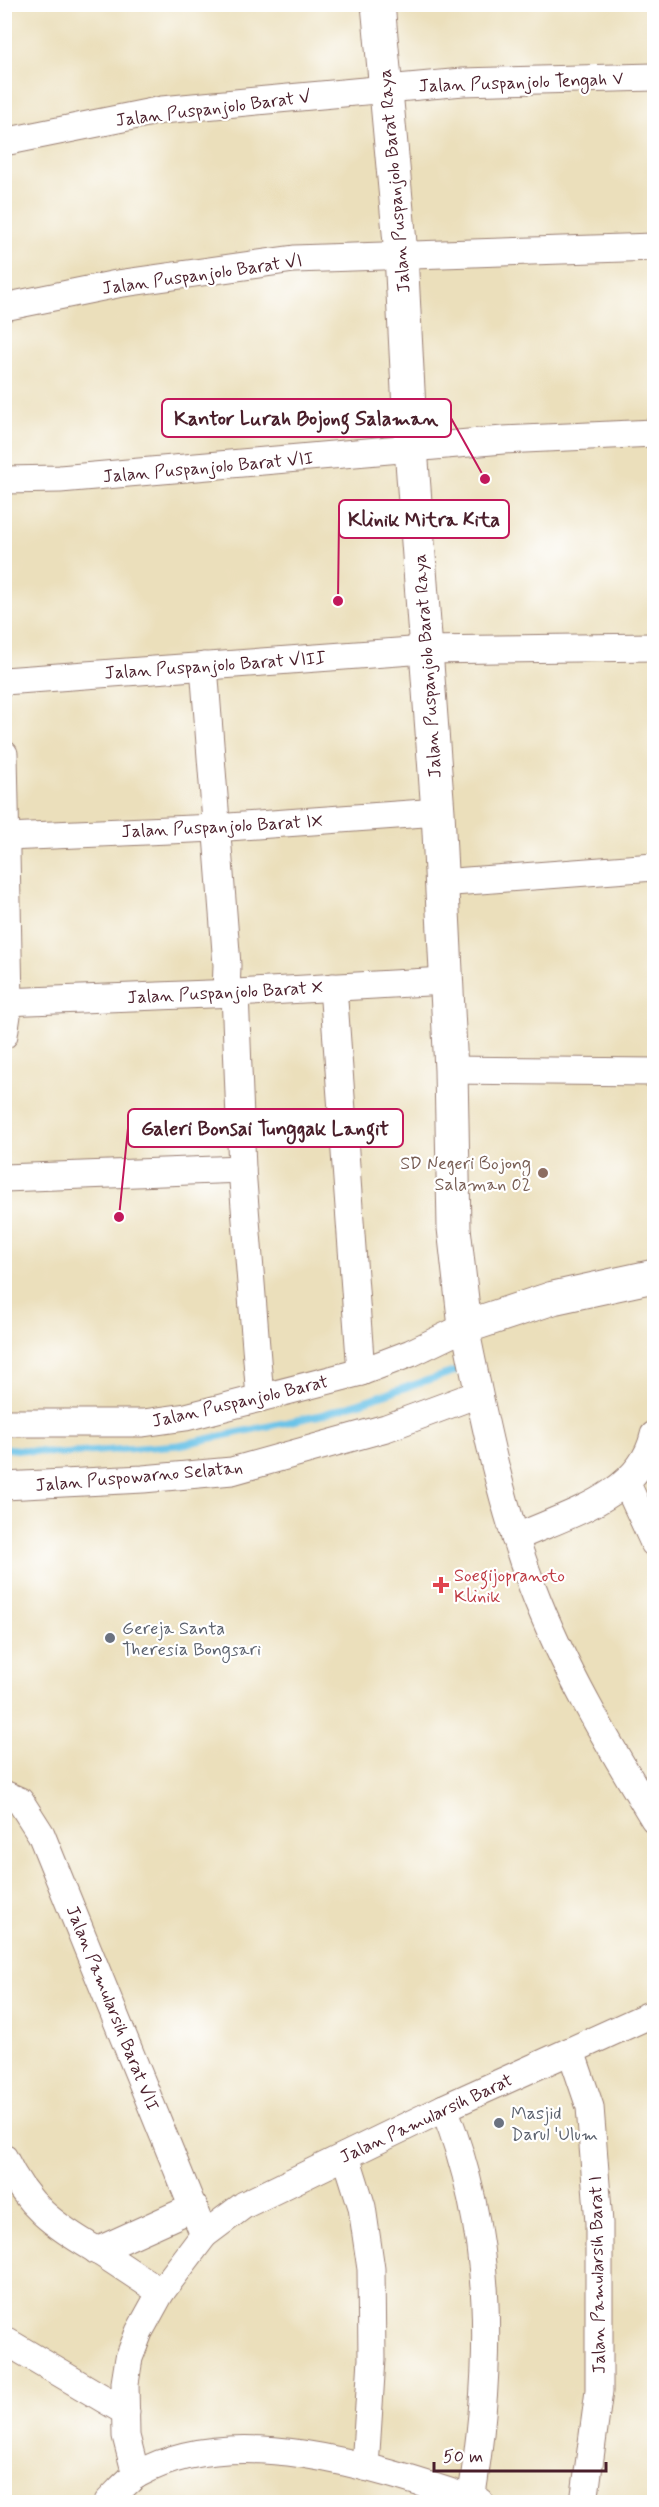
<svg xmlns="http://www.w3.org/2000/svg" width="659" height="2507" viewBox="0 0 659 2507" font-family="Mynerve,sans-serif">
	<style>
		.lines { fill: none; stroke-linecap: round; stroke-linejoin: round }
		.stream { stroke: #6bc3e8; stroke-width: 7 }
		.minor-casing { stroke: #9a7f73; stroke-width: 29 }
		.tertiary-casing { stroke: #9a7f73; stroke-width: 35 }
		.minor { stroke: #fff; stroke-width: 27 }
		.tertiary { stroke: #fff; stroke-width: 33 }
		.education-dot { fill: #8d6e63; stroke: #fff; stroke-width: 2 }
		.health-dot { fill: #e0444e; stroke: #fff; stroke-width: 2 }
		.worship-dot { fill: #6b7280; stroke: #fff; stroke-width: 2 }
		.labels { text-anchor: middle; stroke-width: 4.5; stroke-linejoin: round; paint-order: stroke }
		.street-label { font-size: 18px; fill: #4a1f2b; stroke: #fff }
		.education-label { font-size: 18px; fill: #785e54; stroke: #fff; text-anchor: end }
		.health-label { font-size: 18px; fill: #be3a42; stroke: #fff; text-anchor: start }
		.worship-label { font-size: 18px; fill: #5b616d; stroke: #fff; text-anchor: start }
		.leader { fill: none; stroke: #c2185b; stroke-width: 2 }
		.callout-dot { fill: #c2185b; stroke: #fff; stroke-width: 2 }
		.callout { fill: #fff; stroke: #c2185b; stroke-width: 2 }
		.callout-label { font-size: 20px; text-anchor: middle; font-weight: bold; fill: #4a1f2b }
	</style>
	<rect width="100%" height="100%" fill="#fff"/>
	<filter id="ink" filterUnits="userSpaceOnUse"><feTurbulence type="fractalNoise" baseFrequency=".0167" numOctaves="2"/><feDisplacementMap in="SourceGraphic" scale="12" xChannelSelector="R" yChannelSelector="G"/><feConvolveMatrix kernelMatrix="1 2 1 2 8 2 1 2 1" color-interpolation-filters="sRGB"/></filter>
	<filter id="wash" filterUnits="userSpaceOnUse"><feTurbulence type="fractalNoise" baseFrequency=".008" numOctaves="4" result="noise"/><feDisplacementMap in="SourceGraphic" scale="24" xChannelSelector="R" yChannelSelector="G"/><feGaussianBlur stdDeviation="1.35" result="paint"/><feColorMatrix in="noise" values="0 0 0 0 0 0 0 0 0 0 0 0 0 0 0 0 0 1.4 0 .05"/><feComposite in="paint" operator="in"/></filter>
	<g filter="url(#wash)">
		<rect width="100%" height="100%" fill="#ebdfbb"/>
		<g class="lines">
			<!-- stream -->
			<path class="stream" d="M4,1448L61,1454L179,1445L321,1415L456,1371"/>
		</g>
	</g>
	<g filter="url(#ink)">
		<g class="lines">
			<defs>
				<g id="minor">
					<path d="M4,142L162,110L267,100L463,82L654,77"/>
					<path d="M4,307L117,284L294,259L654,247"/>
					<path d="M4,480L60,479L503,440L654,433"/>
					<path d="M204,666L227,965L226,994"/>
					<path d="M4,681L425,650L654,647"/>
					<path d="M4,754L9,1002L4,1035"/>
					<path d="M7,837L215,828L438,812"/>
					<path d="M440,883L654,867"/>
					<path d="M333,987L361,1372"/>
					<path d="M235,993L242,1169L260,1398"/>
					<path d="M4,1002L235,993L445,981"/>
					<path d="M451,1070L654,1072"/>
					<path d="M4,1178L242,1169"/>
					<path d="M4,1423H143L186,1417L361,1372L411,1353L465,1327C483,1415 500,1502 532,1586C563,1668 609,1745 654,1819"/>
					<path d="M626,1482L654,1543"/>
					<path d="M4,1486L143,1479L232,1471L386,1428L478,1394"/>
					<path d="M515,1538C565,1515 641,1496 654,1435"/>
					<path d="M4,1794L20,1801L41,1834L204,2235"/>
					<path d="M571,2051L590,2107L599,2223V2391L584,2502"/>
					<path d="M444,2108C495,2236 493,2365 471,2500"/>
					<path d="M346,2156L362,2207L371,2269L372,2359L365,2467"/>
					<path d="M4,2158C27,2206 53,2225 98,2251C119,2264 140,2279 161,2292"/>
					<path d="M97,2251L194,2207"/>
					<path d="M4,2340L126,2412"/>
					<path d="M136,2475L126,2436L125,2383L129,2358L139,2332L161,2292L204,2235L244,2205L444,2108L654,2013"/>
					<path d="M108,2502C117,2493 127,2480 138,2474C237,2419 380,2469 480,2502"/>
				</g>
				<path id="tertiary" d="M378,4L401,254L411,448L438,812L451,1070L454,1228L465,1327L553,1298L654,1276"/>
			</defs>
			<!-- minor casing -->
			<use href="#minor" class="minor-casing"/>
			<!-- tertiary casing -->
			<use href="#tertiary" class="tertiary-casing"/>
			<!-- minor -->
			<use href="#minor" class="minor"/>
			<!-- tertiary -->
			<use href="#tertiary" class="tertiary"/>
		</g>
	</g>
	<!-- markers -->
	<circle class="education-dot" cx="543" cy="1173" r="6"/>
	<path class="health-dot" d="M438 1576h6v6h6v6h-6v6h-6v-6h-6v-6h6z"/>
	<g class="worship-dot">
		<circle cx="110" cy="1638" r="6"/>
		<circle cx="499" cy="2123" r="6"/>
	</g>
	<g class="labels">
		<!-- street labels -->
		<g class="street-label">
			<text transform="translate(521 82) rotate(-2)" y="6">Jalan Puspanjolo Tengah V</text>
			<text transform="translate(213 108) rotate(-7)" y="6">Jalan Puspanjolo Barat V</text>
			<text transform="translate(394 181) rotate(-95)" y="6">Jalan Puspanjolo Barat Raya</text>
			<text transform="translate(202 274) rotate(-8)" y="6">Jalan Puspanjolo Barat VI</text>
			<text transform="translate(208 467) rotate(-5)" y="6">Jalan Puspanjolo Barat VII</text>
			<text transform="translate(215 665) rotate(-4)" y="6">Jalan Puspanjolo Barat VIII</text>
			<text transform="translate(427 666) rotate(-94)" y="6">Jalan Puspanjolo Barat Raya</text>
			<text transform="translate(222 826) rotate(-3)" y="6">Jalan Puspanjolo Barat IX</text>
			<text transform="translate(225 992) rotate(-3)" y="6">Jalan Puspanjolo Barat X</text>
			<text transform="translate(240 1401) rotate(-13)" y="6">Jalan Puspanjolo Barat</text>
			<text transform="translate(139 1476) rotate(-5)" y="6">Jalan Puspowarno Selatan</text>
			<text transform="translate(113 2008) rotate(68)" y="6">Jalan Pamularsih Barat VII</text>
			<text transform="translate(426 2118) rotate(-25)" y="6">Jalan Pamularsih Barat</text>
			<text transform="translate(597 2275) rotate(-91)" y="6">Jalan Pamularsih Barat I</text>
		</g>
		<!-- education labels -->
		<g class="education-label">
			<text x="531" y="1169">SD Negeri Bojong<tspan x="531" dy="21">Salaman 02</tspan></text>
		</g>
		<!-- health labels -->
		<g class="health-label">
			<text x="454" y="1581">Soegijopranoto<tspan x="454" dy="21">Klinik</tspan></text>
		</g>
		<!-- worship labels -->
		<g class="worship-label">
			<text x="122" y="1634">Gereja Santa<tspan x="122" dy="21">Theresia Bongsari</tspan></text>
			<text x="511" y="2119">Masjid<tspan x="511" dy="21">Darul 'Ulum</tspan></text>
		</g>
	</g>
	<!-- callouts -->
	<path class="leader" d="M485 479L451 418M338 601L339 519M119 1217L128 1128"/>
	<g class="callout-dot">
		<circle cx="485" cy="479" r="6"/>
		<circle cx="338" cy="601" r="6"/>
		<circle cx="119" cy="1217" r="6"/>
	</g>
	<g class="callout">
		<rect x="162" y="399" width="289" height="38" rx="6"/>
		<rect x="339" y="500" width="170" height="38" rx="6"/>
		<rect x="128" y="1109" width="275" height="38" rx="6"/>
	</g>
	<g class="callout-label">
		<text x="306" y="425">Kantor Lurah Bojong Salaman</text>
		<text x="424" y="526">Klinik Mitra Kita</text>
		<text x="265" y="1135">Galeri Bonsai Tunggak Langit</text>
	</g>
	<!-- margin -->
	<rect width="659" height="2507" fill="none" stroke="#fff" stroke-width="24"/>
	<!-- scale -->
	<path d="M434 2462v9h172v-9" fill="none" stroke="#4a1f2b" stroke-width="3"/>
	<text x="443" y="2462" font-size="18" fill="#4a1f2b" stroke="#ffffff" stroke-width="4.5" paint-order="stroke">50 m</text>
</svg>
